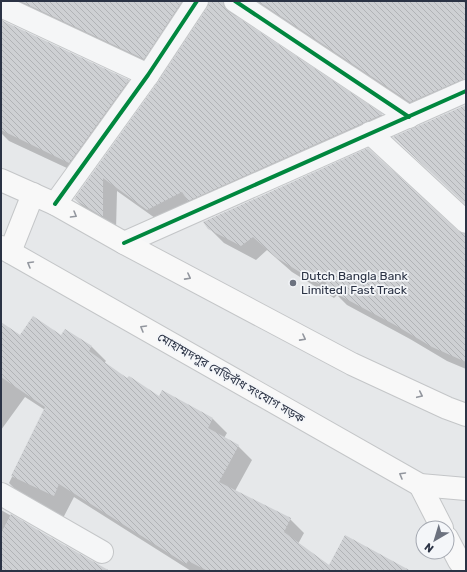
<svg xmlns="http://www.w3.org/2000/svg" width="467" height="572" viewBox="0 0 467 572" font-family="Rubik,'Noto Sans Bengali',sans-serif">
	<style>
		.shadow { fill: #0003 }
		.building { fill: url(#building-back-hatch) }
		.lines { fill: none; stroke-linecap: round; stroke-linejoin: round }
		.minor-casing { stroke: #c4c6c8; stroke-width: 24 }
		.secondary-casing { stroke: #c4c6c8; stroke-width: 24 }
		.minor { stroke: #f5f6f7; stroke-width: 22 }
		.secondary { stroke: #f8f8f8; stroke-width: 22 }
		.cycleway-casing { stroke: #f4f6f9; stroke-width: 6 }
		.cycleway { stroke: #00873e; stroke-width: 4 }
		.oneway { stroke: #92969e }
		.poi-dot { fill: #6c727f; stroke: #f4f6f9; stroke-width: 1.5 }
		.labels { text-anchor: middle; stroke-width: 3.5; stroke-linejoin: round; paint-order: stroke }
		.poi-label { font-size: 12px; fill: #2b3345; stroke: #f4f6f9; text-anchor: start }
		.street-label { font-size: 12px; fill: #2b3345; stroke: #f4f6f9 }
	</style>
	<defs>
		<pattern id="building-back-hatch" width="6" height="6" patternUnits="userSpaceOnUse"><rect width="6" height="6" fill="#ced0d3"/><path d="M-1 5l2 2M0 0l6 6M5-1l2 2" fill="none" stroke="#b1b3b6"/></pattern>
	</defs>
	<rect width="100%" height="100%" fill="#e6e8ea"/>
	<!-- shadow -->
	<g class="shadow">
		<path d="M1,1H466V98L424,116L236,14L237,19L382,115L396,129L162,223L117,191L116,230L89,213L75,199L159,83L208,8L210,3L206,4L158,73L4,15L2,22L128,81L142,95L84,176L9,141L1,133Z"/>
		<path d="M209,228L457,232L466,235V369L447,361L410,339L347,305L337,295L334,298L292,272L267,250L256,260L224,243Z"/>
		<path d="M1,323L21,336L61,337L65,330L92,347L106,361L104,363L127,380L159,397L213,419L227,433L224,438L238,446L252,460L235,491L290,519L304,533L298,544L330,566L408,571H191L74,497L62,520L23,497L9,483L45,410L25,397L1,430Z"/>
		<path d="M1,510L108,571H1Z"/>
	</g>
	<!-- building -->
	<g class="building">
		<path d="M20,1H182L144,59Z"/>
		<path d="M209,1H223L224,7L228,11L383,114L188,201L182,192L147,210L103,178V217L74,199L158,82L207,8Z"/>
		<path d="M258,1H466V79L461,80L410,102Z"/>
		<path d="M1,20L129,80L69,163L1,130Z"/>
		<path d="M466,105V205L393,137Z"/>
		<path d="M368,148L458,231L466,234V362L432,347L395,325L331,291L324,280L319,284L277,258L253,237L241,246L208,229L203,222Z"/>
		<path d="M33,316L61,335L65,329L92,346L89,351L127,378L129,376L159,396L162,390L213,418L208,428L239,445L219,482L291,518L284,532L329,565L345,535L411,571H208L188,561L186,564L59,484L54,496L11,476L45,407L1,377V322L20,335Z"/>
		<path d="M11,514L43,533L110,571H1V533Z"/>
	</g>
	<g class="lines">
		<defs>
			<g id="minor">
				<path d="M235,1L409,117"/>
				<path d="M1,6L148,75"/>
				<path d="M370,133L466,222"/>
				<path d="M55,204L148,75L197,1"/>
				<path d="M124,243L466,91"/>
				<path d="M1,494L102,552"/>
			</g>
			<g id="secondary">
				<path d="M1,180L55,204L124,243L352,364L447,408L466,415"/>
				<path d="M1,247L420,485L466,489"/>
				<path d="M10,252L33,194"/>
				<path d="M420,485L442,528"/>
				<path d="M447,538L459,561L466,569"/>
			</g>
		</defs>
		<!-- minor casing -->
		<use href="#minor" class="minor-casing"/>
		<!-- secondary casing -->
		<use href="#secondary" class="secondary-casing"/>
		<!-- minor -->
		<use href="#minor" class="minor"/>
		<!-- secondary -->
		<use href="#secondary" class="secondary"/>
		<defs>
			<g id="cycleway">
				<path d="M235,1L409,117"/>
				<path d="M55,204L148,75L197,1"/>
				<path d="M124,243L466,91"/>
			</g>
		</defs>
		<!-- cycleway casing -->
		<use href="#cycleway" class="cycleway-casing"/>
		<!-- cycleway -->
		<use href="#cycleway" class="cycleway"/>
	</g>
	<!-- one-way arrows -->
	<defs><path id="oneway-chevron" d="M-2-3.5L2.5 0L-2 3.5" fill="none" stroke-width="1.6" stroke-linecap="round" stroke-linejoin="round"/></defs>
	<g class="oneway">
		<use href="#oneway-chevron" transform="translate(74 215) rotate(30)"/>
		<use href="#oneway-chevron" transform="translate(30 264) rotate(-150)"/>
		<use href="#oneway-chevron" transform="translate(188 277) rotate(28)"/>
		<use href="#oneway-chevron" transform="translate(143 328) rotate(-150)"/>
		<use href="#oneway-chevron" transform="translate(303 338) rotate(28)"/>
		<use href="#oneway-chevron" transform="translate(420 395) rotate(25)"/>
		<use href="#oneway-chevron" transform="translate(402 475) rotate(-150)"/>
	</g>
	<!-- markers -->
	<circle class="poi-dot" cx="293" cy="283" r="4"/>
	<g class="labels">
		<!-- poi labels -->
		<g class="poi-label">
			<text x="301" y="280">Dutch Bangla Bank<tspan x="301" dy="14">Limited। Fast Track</tspan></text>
		</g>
		<!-- street labels -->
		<g class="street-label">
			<text transform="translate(231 378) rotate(30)" y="4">মোহাম্মদপুর বেড়িবাঁধ সংযোগ সড়ক</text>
		</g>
	</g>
	<!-- border -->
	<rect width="467" height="572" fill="none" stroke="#2b3345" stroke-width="4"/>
	<!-- north arrow -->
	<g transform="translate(435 540) rotate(218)"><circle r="19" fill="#f4f6f9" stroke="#a4a8b1"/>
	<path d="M0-3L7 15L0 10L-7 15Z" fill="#6c727f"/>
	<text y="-6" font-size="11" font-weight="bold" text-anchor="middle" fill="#2b3345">N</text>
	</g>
</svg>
